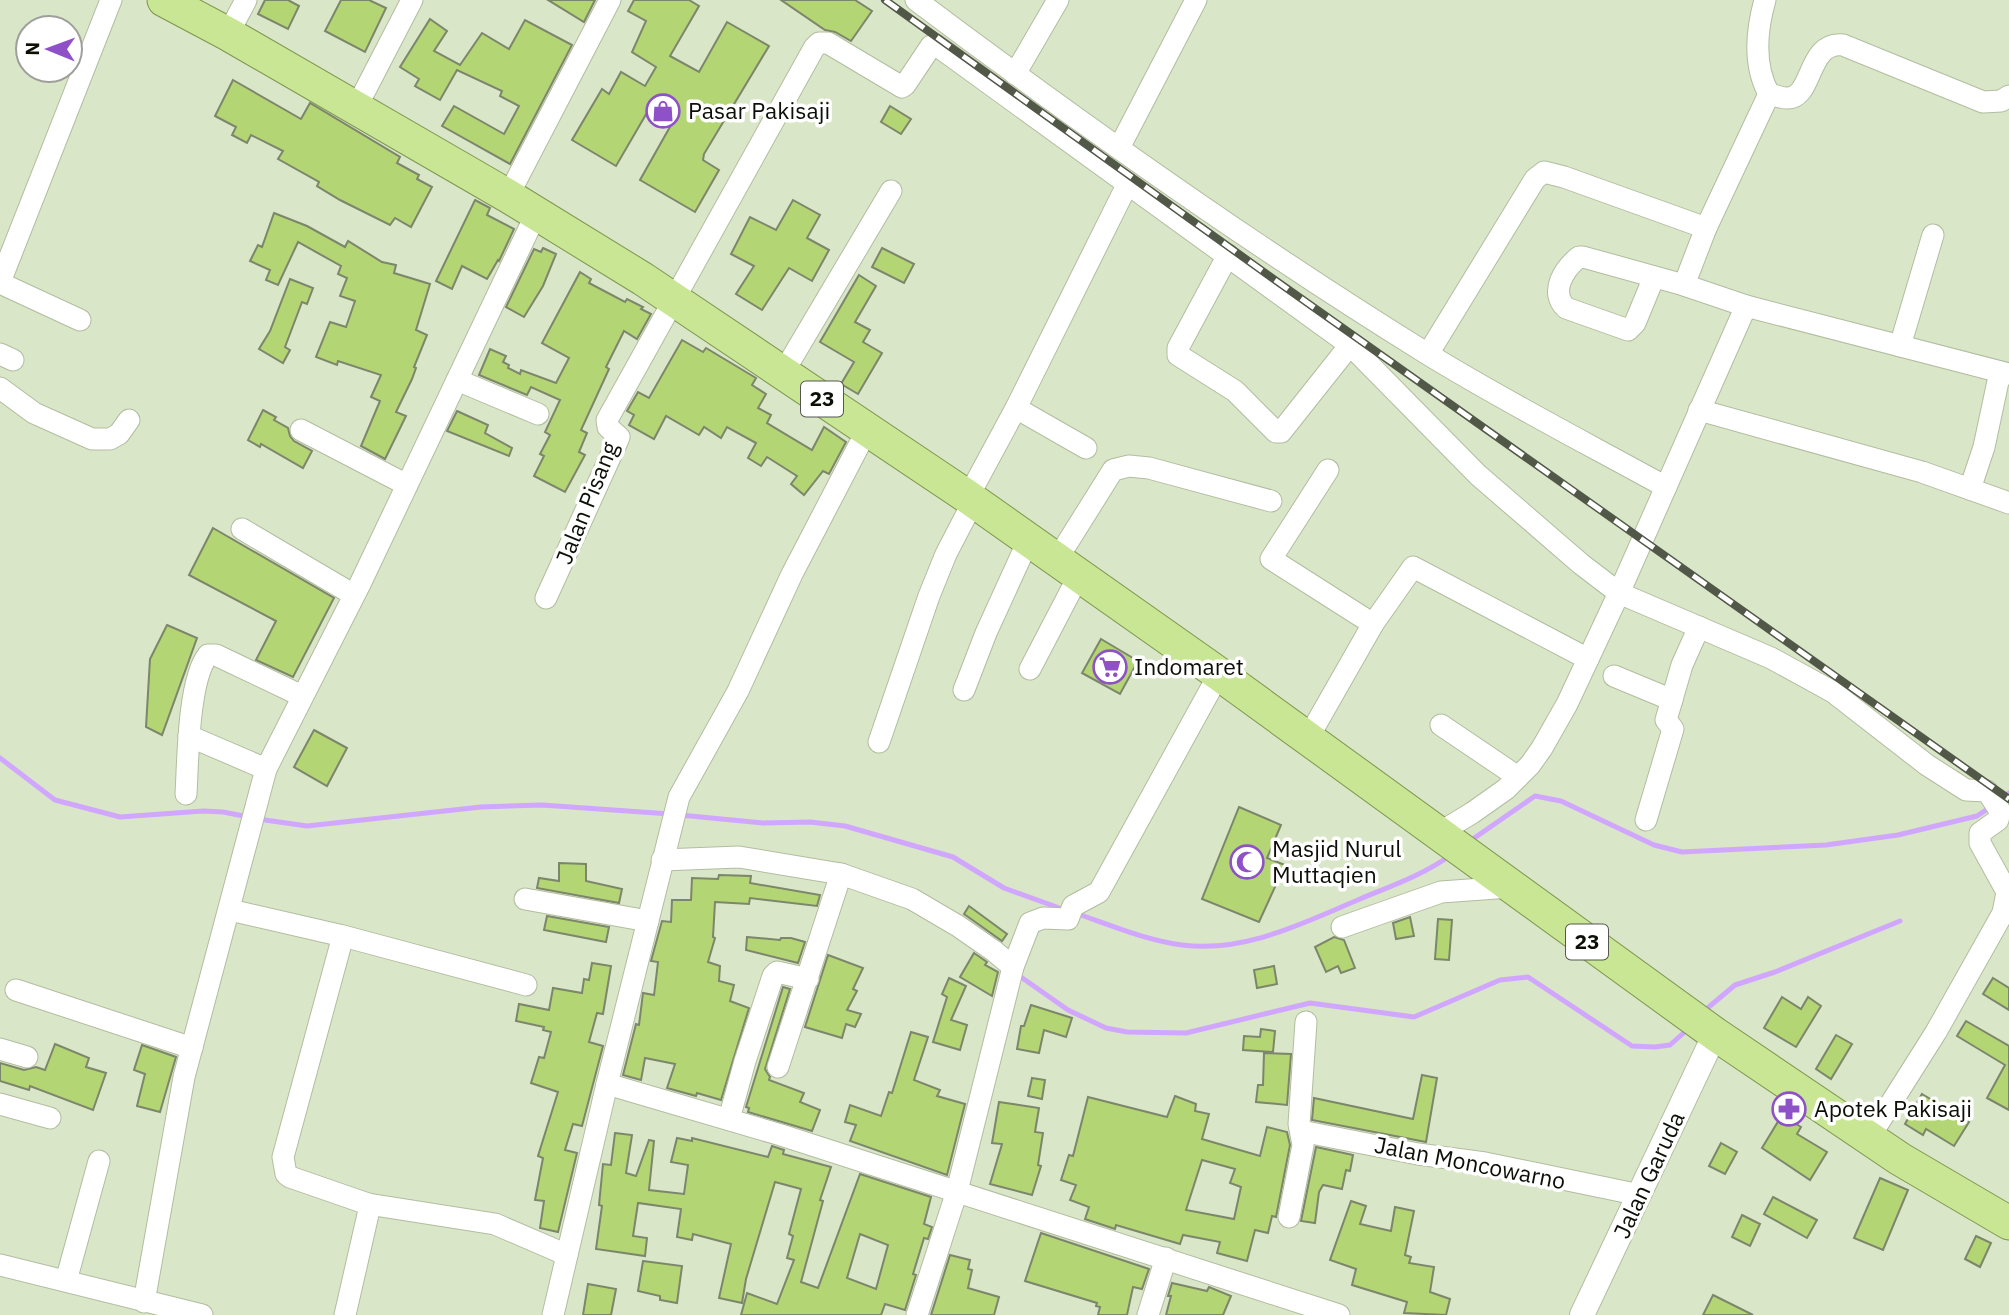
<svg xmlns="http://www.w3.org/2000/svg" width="2009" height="1315" viewBox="0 0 2009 1315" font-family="'IBM Plex Sans',sans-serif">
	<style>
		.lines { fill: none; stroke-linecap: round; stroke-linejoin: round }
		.stream { stroke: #d0a6ff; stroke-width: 5 }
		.building { fill: #b4d574; stroke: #7c866b; stroke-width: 2; fill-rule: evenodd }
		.minor-casing { stroke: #b2bda0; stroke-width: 23 }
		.tertiary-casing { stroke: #b2bda0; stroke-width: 26 }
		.trunk-casing { stroke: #7e9650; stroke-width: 35 }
		.minor { stroke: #fff; stroke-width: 21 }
		.tertiary { stroke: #fff; stroke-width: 24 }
		.trunk { stroke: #c8e693; stroke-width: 33 }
		.rail-casing { stroke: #525848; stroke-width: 8 }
		.rail { stroke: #fff; stroke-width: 5; stroke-dasharray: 16; stroke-linecap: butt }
		.labels { text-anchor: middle; stroke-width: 7; stroke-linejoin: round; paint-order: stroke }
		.shield { fill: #fff; stroke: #555751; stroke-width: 2 }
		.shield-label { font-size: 21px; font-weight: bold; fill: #0c0f06 }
		.poi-label { font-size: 23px; fill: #0c0f06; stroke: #fff; text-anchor: start }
		.street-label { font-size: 23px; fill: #0c0f06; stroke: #fff }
	</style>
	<rect width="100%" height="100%" fill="#dae6c8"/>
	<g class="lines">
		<!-- stream -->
		<g class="stream">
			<path d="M0,758L55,800L120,817L203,811L223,812L249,817"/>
			<path d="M2000,800L2009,793"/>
			<path d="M680,815L763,823L810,822L845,826L953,857L1004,888L1065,910"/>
			<path d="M258,819L307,826L481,807L542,805L670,814"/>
			<path d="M1470,841L1535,796L1561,801L1654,845L1682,852L1826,845L1898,835L1977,816L1992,806"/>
			<path d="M1075,913C1110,925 1145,940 1182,945C1245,953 1303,923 1360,899C1391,886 1423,875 1451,855"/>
			<path d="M1018,975L1068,1010L1106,1028L1127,1032L1186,1033L1310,1003L1414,1017L1500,980L1528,977L1632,1046L1655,1047L1670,1045L1688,1029"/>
			<path d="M1704,1011L1735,985L1775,972L1900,921"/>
		</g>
	</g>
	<!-- building -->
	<g class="building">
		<path d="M265,0H288L299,6L288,29L258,14Z"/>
		<path d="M341,0H369L386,8L365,52L325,31Z"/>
		<path d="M548,0H595L584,22Z"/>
		<path d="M634,0H689L699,6L670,56L699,72L727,22L769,46L704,154L703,160L719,170L695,212L640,180L671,125L648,111L616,166L572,140L602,89L609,94L621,72L645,86L656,67L632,52L646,21L628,11Z"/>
		<path d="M781,0H855L872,11L851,41L835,32L825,30Z"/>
		<path d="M430,19L447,31L434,51L460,65L482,33L509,49L525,20L572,45L510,164L442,126L454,106L504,134L519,106L500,96L502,91L457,70L440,100L415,86L419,79L400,67Z"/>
		<path d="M233,80L301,119L310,103L400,157L397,163L419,175L417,179L432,187L411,227L395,218L390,225L340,200L317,186L319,182L278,159L283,151L251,135L247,143L232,135L236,127L215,116Z"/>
		<path d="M890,106L911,119L901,134L881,122Z"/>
		<path d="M475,200L490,208L487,215L514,229L499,261L498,260L487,279L462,266L452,289L436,281Z"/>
		<path d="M793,200L820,215L807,238L829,250L812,281L789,268L762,310L736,294L754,266L731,254L750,217L776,230Z"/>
		<path d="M274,213L307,226L345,247L348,241L382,262L396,265L394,273L430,284L416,330L427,335L414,367L416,368L412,379L396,412L406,416L385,459L361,446L380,401L371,397L381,375L338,361L337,365L316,357L330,322L346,327L355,301L340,296L347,278L338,274L341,266L298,242L278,285L266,280L270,270L250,261L258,245L262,247Z"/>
		<path d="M543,248L556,254L543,286L524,317L506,307L534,249L541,252Z"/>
		<path d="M882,248L914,264L904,283L872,267Z"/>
		<path d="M580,272L591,279L589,283L625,302L627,299L643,307L641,309L651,314L637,339L624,331L606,367L609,369L581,430L587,433L579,452L585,455L565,492L534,476L544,456L540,454L550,435L545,432L560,400L531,387L527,395L479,375L490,349L506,356L503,362L509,365L508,368L520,374L521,370L556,383L569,358L542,343Z"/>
		<path d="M859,275L876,286L855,322L870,330L863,342L882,353L858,394L841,384L854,362L820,342Z"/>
		<path d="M290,279L313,288L307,304L302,302L285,347L290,350L283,363L259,349L270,331Z"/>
		<path d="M682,340L703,352L706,348L756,378L752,385L766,394L758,408L771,415L767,423L812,450L824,427L846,442L829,474L823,471L804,495L791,484L797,476L767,457L761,466L748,458L756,443L727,427L721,438L704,427L699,435L666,416L654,439L629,425L634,415L627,411L638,392L649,398Z"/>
		<path d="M263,410L276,417L274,420L288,428L290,436L294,441L312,451L303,468L261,444L260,447L248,440Z"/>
		<path d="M457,411L488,425L485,433L512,448L509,456L447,431Z"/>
		<path d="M213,528L334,598L293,677L256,660L276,621L189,575Z"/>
		<path d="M167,625L197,638L162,735L146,727L150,659Z"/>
		<path d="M1101,639L1138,661L1120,694L1082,673Z"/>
		<path d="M314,730L347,748L327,786L294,767Z"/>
		<path d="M1239,807L1281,825L1267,858L1285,865L1259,922L1202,899Z"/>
		<path d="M559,863L586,864V881L622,889L619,903L537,888L539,878L559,881Z"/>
		<path d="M719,875L751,876L750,883L820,895L817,906L750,898L749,904L715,902L713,937L715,938L708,962L720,966L719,981L734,985L730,1001L749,1008L721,1100L697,1093L696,1096L667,1088L675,1064L645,1058L641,1080L623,1075L636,1024L639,1025L643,993L654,995L658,962L651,961L662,921L671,922L672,900H691L692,878L718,879Z"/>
		<path d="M969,906L1007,934L1002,941L964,914Z"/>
		<path d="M547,916L609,927L606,942L544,930Z"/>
		<path d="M1410,917L1414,936L1396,939L1393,923Z"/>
		<path d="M1438,919L1452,920L1449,960L1435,959Z"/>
		<path d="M747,937L780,940L781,938H791L805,942L798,963L746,950Z"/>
		<path d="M1334,937L1344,940L1355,968L1341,973L1338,966L1326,972L1315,947Z"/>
		<path d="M974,953L987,962L985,965L998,972L992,996L960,977Z"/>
		<path d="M828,955L863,968L853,989L857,991L847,1010L861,1014L855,1027L846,1024L842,1038L805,1027Z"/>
		<path d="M592,963L611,966L603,1014L597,1013L589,1042L603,1046L582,1126L573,1124L565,1150L577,1153L558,1232L540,1228L544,1201L535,1200L543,1158L538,1156L558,1092L531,1083L539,1057L544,1058L551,1032L543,1030L544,1027L516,1021L519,1004L549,1010L553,988L582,993L584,979L589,980Z"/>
		<path d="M1274,966L1277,984L1257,988L1254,970Z"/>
		<path d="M949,978L966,986L951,1020L967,1025L960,1050L933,1042L947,997L942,994Z"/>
		<path d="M1993,978L2009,988V1010L1983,994Z"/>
		<path d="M783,987L790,989L765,1069L770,1077L769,1080L804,1093L800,1102L820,1110L812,1131L748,1112L749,1108L746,1107Z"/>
		<path d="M1782,997L1801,1009L1808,997L1821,1006L1796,1047L1764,1028Z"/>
		<path d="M1031,1005L1072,1018L1066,1037L1044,1030L1039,1053L1017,1049L1021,1026H1024Z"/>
		<path d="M1966,1021L2009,1046V1110L1987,1098L2005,1065L1957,1036Z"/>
		<path d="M1261,1029L1275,1031L1273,1052L1243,1050L1244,1036L1260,1037Z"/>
		<path d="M911,1032L928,1037L914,1080L940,1090L937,1096L965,1104L947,1175L850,1141L856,1125L845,1122L850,1105L881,1116L889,1092L892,1093Z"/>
		<path d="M1836,1035L1852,1044L1831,1079L1816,1069Z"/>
		<path d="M55,1044L89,1058L86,1067L106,1073L93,1110L30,1086L29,1090L0,1081V1063L24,1070L36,1067L45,1070Z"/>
		<path d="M142,1045L176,1057L160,1112L137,1106L145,1074L134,1070Z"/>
		<path d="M1264,1053L1291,1054L1287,1105L1256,1102L1258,1085H1263Z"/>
		<path d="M1422,1075L1437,1078L1426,1142L1312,1120L1314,1098L1413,1119Z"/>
		<path d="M1032,1078L1045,1080L1042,1099L1028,1096Z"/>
		<path d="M1922,1094L1969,1122L1954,1146L1926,1129L1923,1135L1905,1124Z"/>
		<path d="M1175,1096L1196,1104L1195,1111L1209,1114L1202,1139L1260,1156L1267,1127L1287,1132L1290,1145L1276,1217L1272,1216L1268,1233L1255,1230L1247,1261L1217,1253L1220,1242L1183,1235L1180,1244L1116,1225L1115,1229L1085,1219L1089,1207L1070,1200L1076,1185L1061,1180L1069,1155L1073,1156L1088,1097L1167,1117ZM1202,1160L1235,1169L1230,1183L1241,1187L1234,1219L1186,1210Z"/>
		<path d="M999,1102L1039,1108L1035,1132L1043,1133L1038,1165L1041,1166L1032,1195L990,1184L1002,1144L992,1143Z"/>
		<path d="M1782,1115L1801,1127L1797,1134L1827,1152L1810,1180L1762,1148Z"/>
		<path d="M615,1133L632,1135L626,1173L636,1176L649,1140L654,1141L649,1190L684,1194L688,1165L671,1162L677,1138L692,1141V1138L768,1157L772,1146L784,1150L783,1154L831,1167L820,1200L823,1201L801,1282L818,1288L860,1174L931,1197L924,1224L932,1227L928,1239L924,1238L913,1274L916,1275L905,1310L885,1304L881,1315H741L747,1293L777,1304L794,1260L787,1258L793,1236L789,1234L801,1189L775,1182L746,1279L742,1303L719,1298L731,1244L693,1234L692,1240L677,1237L681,1209L638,1203L633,1236L647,1238L645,1256L596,1249L602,1206L599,1205L603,1164L611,1165ZM860,1234L888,1245L876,1289L847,1278Z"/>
		<path d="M1721,1143L1737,1152L1725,1174L1709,1166Z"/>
		<path d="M1316,1147L1353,1155L1350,1171L1346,1170L1342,1189L1323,1185L1319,1192L1315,1223L1301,1221Z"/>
		<path d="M1880,1178L1908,1190L1883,1250L1854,1238Z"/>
		<path d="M1773,1197L1817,1220L1807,1238L1764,1214Z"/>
		<path d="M1351,1201L1366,1206L1360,1224L1391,1231L1395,1207L1414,1211L1405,1255L1411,1257L1409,1263L1434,1267L1430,1292L1450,1299L1446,1315L1404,1313L1407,1302L1352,1285L1356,1269L1330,1260Z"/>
		<path d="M1742,1215L1760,1224L1750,1246L1732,1237Z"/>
		<path d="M1041,1233L1149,1269L1142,1289L1133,1287L1127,1315H1098L1100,1307L1096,1306L1097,1303L1025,1281Z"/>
		<path d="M1976,1236L1991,1243L1980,1267L1965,1259Z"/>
		<path d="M950,1255L970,1260L968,1269L972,1270L968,1288L999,1297L994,1315H931Z"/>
		<path d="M643,1261L682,1266L677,1303L660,1300V1296L638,1291Z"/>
		<path d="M1172,1283L1207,1291L1209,1287L1231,1296L1223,1315H1166L1171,1296H1168Z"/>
		<path d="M588,1284L616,1289L611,1315H583Z"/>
		<path d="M1713,1295L1753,1315H1703Z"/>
	</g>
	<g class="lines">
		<defs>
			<g id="minor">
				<path d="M916,0C1081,124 1250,244 1426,353C1504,401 1586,443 1666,487"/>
				<path d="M1765,0C1756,32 1753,65 1769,94"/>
				<path d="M228,34L246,0"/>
				<path d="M1015,74L1058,0"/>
				<path d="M356,108L412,0"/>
				<path d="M1119,148L1196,0"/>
				<path d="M508,196L610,0"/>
				<path d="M1228,255L1178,348V355L1235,391L1276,432H1281L1350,345"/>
				<path d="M1654,277L1635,323L1628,330L1566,308C1549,292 1564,269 1579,257H1583L1684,285L1746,306"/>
				<path d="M0,282L111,0"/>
				<path d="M0,283L80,320"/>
				<path d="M1684,285L1706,228L1769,94C1774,95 1781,98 1786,98C1814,100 1806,41 1843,45L1983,102L2001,101L2009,96"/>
				<path d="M1900,346L1933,235"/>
				<path d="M0,354L13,360"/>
				<path d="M1428,354L1535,179L1544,172L1564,177L1706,228"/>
				<path d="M783,373L891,191"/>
				<path d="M457,380L538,414"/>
				<path d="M0,388L34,413L92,439H110L119,434L129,420"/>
				<path d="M1016,408L1086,448"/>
				<path d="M1699,410L1922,472L2009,503"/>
				<path d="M301,430L407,485"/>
				<path d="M1970,489L1984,447L2000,372"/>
				<path d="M968,497L1016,408L1127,185"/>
				<path d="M242,529L354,595"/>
				<path d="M1056,561L1113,470L1129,466L1149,468L1271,501"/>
				<path d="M546,598L617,442L619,437L608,427L607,420L814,48L819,43H828L902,87L905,85L931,46L936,45L1350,345L1478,475L1581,564L1619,593L1771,658L1833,692L1927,765L1966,790L1987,791L2000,811L1998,820L1980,833V843L2007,892L2003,913L1936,1032L1869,1138"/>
				<path d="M1373,624L1413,567L1588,659"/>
				<path d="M1030,669L1078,577"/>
				<path d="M1614,676L1672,700"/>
				<path d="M964,690L986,633L1028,541"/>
				<path d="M1441,725L1518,777"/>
				<path d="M189,736L266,769"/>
				<path d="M1308,738L1373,624L1271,559L1328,470"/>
				<path d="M879,742L929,596L946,554L973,502"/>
				<path d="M186,794C188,761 188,680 208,655H216L302,696"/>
				<path d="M1646,820L1673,729L1666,720L1682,665L1699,627"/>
				<path d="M1439,833L1472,813L1506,789L1530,765L1542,748L1567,704L1619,593L1746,306L2009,374"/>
				<path d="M662,860L739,857L841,874L912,899L958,926L994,951L1013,967"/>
				<path d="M525,899L648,921"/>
				<path d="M230,910L343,936L526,985"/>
				<path d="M1342,927L1441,892L1510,887"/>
				<path d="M343,936L283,1157L286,1174L290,1177L368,1204L369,1210L345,1315"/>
				<path d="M16,990L192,1048"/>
				<path d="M0,1049L27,1057"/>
				<path d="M778,1067L841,874"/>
				<path d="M607,1084L781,1135L1339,1315"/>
				<path d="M0,1104L50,1118"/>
				<path d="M729,1119L745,1061L773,976L777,972L808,979"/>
				<path d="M1301,1131L1418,1154L1485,1163L1640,1195"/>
				<path d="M368,1204L495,1224L567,1255"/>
				<path d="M1289,1217L1303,1145L1299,1124L1306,1022"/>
				<path d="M0,1265L202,1315"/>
				<path d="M66,1281L99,1161"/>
				<path d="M144,1302L184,1077L266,769L360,584L536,214"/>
				<path d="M553,1315L607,1084L679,797L738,691L792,574L867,430"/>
				<path d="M917,1315L957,1191L1013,967L1030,923L1043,918L1068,919L1073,906L1099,892L1219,674"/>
				<path d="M1148,1315L1166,1258"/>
			</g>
			<path id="tertiary" d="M1582,1315L1715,1034"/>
			<path id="trunk" d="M164,0L228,34L508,196L643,279L968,497L1219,674L1715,1034L1900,1159L2009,1223"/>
		</defs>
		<!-- minor casing -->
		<use href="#minor" class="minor-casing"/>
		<!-- tertiary casing -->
		<use href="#tertiary" class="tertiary-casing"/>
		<!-- trunk casing -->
		<use href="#trunk" class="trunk-casing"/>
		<!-- minor -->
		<use href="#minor" class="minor"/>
		<!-- tertiary -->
		<use href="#tertiary" class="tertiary"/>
		<!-- trunk -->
		<use href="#trunk" class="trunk"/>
		<defs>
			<path id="rail" d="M885,0L1275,280L2009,799"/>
		</defs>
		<!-- rail casing -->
		<use href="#rail" class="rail-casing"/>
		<!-- rail -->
		<use href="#rail" class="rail"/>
	</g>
	<!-- icons -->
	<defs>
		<symbol id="shop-ring" viewBox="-11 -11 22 22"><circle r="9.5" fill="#fff" stroke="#8e51c7" stroke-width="1.5"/><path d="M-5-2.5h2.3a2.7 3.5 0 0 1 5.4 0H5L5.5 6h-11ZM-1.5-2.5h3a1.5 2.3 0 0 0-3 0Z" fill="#8e51c7"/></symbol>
		<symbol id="supermarket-ring" viewBox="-11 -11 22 22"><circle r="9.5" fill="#fff" stroke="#8e51c7" stroke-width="1.5"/><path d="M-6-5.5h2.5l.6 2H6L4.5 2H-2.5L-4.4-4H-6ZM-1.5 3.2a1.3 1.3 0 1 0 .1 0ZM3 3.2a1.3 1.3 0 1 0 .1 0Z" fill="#8e51c7"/></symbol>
		<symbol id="mosque-ring" viewBox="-11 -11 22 22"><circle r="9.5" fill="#fff" stroke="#8e51c7" stroke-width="1.5"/><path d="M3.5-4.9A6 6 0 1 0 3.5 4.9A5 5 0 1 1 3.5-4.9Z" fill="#8e51c7"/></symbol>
		<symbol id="pharmacy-ring" viewBox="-11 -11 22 22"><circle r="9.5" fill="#fff" stroke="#8e51c7" stroke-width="1.5"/><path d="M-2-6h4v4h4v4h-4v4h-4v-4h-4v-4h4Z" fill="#8e51c7"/></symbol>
	</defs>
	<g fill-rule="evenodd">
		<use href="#shop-ring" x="644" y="92" width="38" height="38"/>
		<use href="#supermarket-ring" x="1091" y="648" width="38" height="38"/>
		<use href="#mosque-ring" x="1228" y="843" width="38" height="38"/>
		<use href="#pharmacy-ring" x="1770" y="1090" width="38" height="38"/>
	</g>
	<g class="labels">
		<!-- shield labels -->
		<g class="shield">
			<rect x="801" y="381.5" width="42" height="35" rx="5"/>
			<rect x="1566" y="924.5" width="42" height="35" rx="5"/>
		</g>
		<g class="shield-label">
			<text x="822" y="406">23</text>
			<text x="1587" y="949">23</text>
		</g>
		<!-- poi labels -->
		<g class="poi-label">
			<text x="688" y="119">Pasar Pakisaji</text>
			<text x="1134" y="675">Indomaret</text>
			<text x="1272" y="857">Masjid Nurul<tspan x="1272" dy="26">Muttaqien</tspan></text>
			<text x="1814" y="1117">Apotek Pakisaji</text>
		</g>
		<!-- street labels -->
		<g class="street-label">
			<text transform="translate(587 503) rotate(-68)" y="8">Jalan Pisang</text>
			<text transform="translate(1470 1163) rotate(11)" y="8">Jalan Moncowarno</text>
			<text transform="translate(1649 1175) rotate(-65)" y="8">Jalan Garuda</text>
		</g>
	</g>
	<!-- north arrow -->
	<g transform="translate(49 49) rotate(271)"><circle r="33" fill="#ffffff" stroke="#9e9f9b" stroke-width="2"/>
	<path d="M0-5L12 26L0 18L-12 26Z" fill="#8e51c7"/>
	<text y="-10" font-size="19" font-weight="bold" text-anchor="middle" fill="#0c0f06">N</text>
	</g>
</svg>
